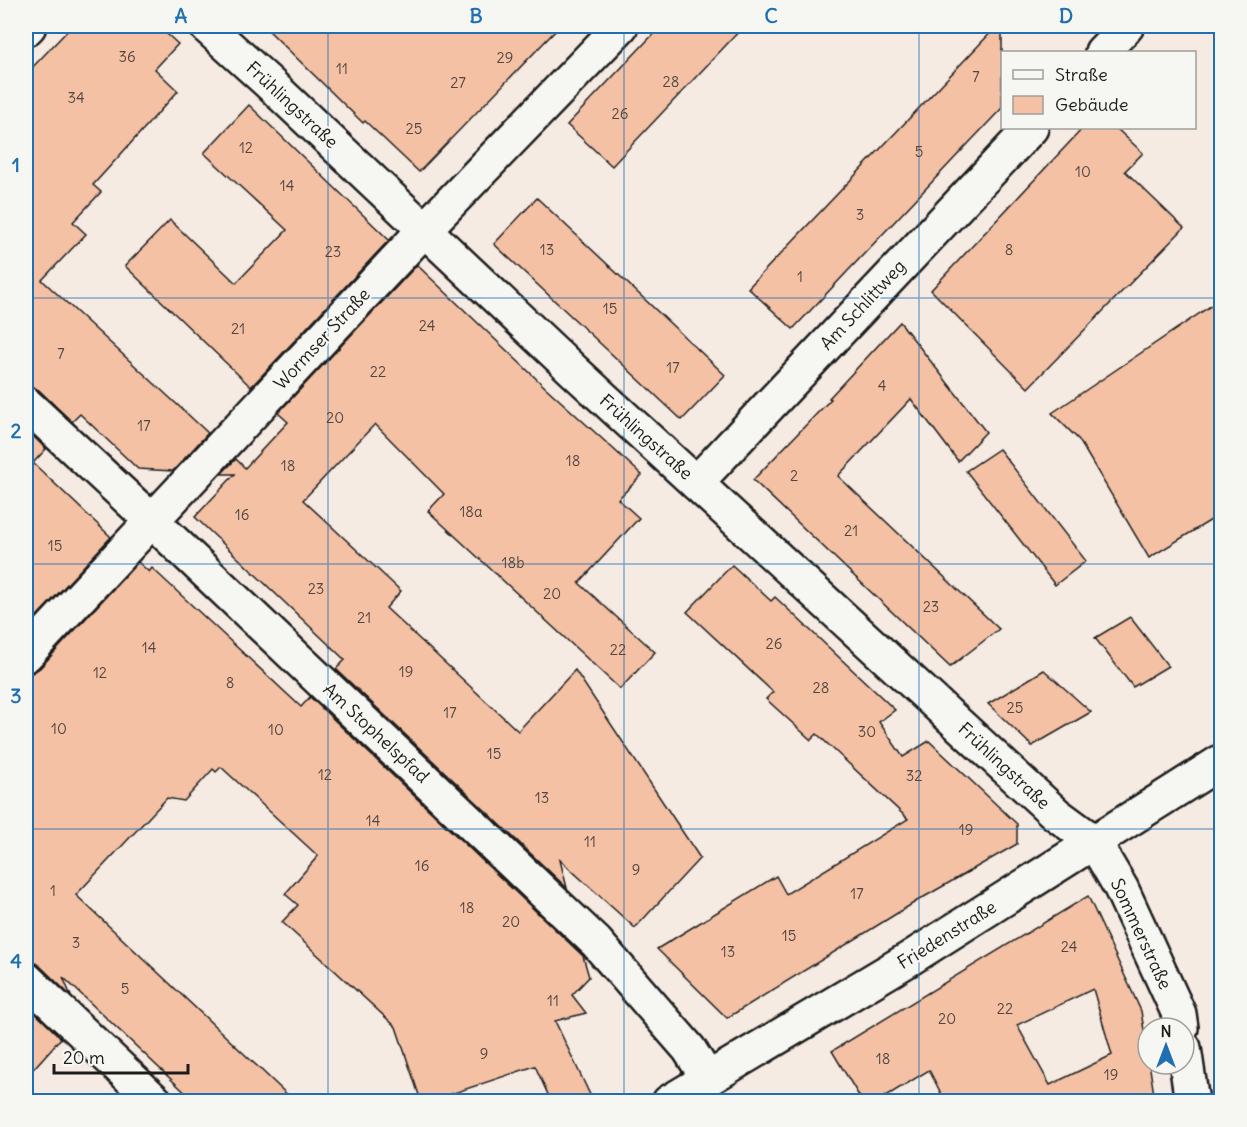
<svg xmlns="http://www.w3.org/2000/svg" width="1247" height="1127" viewBox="0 0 1247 1127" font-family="Delius,sans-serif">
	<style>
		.building { fill: #f4c1a5; stroke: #1c1c1c; stroke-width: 1.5; fill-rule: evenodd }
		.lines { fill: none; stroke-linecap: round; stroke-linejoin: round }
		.minor-casing { stroke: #1c1c1c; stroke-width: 38 }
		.minor { stroke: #f6f6f2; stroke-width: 33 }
		.grid { fill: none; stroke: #1f6fb2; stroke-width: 1.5; stroke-opacity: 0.55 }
		.labels { text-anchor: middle; stroke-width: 4.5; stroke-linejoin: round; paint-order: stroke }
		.number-label { font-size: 15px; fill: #52453e }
		.street-label { font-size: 18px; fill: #1c1c1c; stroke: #f6f6f2 }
		.neatline { fill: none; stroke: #1f6fb2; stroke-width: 2 }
		.grid-label { font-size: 20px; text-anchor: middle; font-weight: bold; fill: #1f6fb2 }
	</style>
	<rect width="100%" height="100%" fill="#f6ebe3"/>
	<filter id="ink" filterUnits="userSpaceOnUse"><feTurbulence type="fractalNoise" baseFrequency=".0167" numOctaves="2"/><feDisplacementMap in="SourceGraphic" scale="12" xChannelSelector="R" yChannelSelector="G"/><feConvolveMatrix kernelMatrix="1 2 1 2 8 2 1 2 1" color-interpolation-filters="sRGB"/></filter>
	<g filter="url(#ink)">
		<!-- building -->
		<g class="building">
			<path d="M72,26H158L178,44L155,69L178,91L93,185L101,192L73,222L86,234L42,280L208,433L173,471L138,469L80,414L72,422L39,390L31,386H26V74Z"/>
			<path d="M264,26H560L419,172L365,121L363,123Z"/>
			<path d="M661,26H744L612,166L567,125Z"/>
			<path d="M997,26H1002V108L793,329L748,288Z"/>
			<path d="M249,105L389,240L251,387L125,266L170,220L236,283L287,230L204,153Z"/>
			<path d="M1083,128H1116L1143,153L1125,171L1184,228L1028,388L931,290Z"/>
			<path d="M537,198L725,375L682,420L494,244Z"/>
			<path d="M417,265L545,387L642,475L618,499L639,518L579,583L655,652L620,689L428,511L444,494L375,424L303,500L401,591L386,608L518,731L575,670L700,858L635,928L560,860L567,888L336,669L345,660L195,517L235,474H221L236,459L245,468L288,422L278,413Z"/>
			<path d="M1221,299V514L1149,558L1079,440L1052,413Z"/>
			<path d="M900,322L986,432L958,461L911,399L838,476L999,629L950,667L753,480L831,399L829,398Z"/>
			<path d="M26,429L46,449L33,463L111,537L26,628Z"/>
			<path d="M999,449L1086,561L1055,585L966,471Z"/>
			<path d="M138,562L149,572L152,568L301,707L310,697L583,956L589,977L572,995L586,1013L555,1021L593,1101H551L535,1066L430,1101H421L396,1027L282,922L298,905L285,894L318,856L221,767L216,772L213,769L184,801L167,798L76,895L294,1101H194L63,977L71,996L39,965L31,961H26V673H32L40,668Z"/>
			<path d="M732,565L771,601L775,597L895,710L879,722L903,757L929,741L1017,824V844L917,901L727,1018L657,949L776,876L786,894L908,819L817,734L811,740L766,699L773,692L687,612Z"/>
			<path d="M1130,617L1168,666L1133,687L1095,638Z"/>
			<path d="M1044,670L1091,712L1032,746L988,704Z"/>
			<path d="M1088,896L1141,1011L1155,1101H945L929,1070L878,1101H862L832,1051ZM1093,989L1112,1055L1050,1085L1017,1025Z"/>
			<path d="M26,1004L61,1038L26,1077Z"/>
		</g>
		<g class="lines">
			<defs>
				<g id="minor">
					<path d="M206,26L268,82L573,370L1056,814L1094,842L1121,888L1179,1014L1181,1028"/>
					<path d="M26,29L29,26"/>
					<path d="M1102,52L1127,26"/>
					<path d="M26,404L151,520L596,942L689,1049L708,1079"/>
					<path d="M696,483L1031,128"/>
					<path d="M26,655L424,230L621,26"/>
					<path d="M26,979L156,1102"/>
					<path d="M1184,1048L1192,1102"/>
					<path d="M669,1102L909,959L1222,761"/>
				</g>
			</defs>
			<!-- minor casing -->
			<use href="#minor" class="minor-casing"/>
			<!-- minor -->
			<use href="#minor" class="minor"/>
		</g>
	</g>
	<!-- grid -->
	<path class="grid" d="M328,26V1102M624,26V1102M919,26V1102M26,298H1222M26,564H1222M26,829H1222"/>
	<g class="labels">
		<!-- number labels -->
		<g class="number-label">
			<text x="127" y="62">36</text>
			<text x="505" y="63">29</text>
			<text x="342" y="74">11</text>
			<text x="976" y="82">7</text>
			<text x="671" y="87">28</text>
			<text x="458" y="88">27</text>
			<text x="76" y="103">34</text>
			<text x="620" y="119">26</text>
			<text x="414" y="134">25</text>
			<text x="246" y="153">12</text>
			<text x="919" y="157">5</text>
			<text x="1083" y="177">10</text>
			<text x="287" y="191">14</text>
			<text x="860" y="220">3</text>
			<text x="547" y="255">13</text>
			<text x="1009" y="255">8</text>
			<text x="333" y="257">23</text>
			<text x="800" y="282">1</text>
			<text x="610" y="314">15</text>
			<text x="427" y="331">24</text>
			<text x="238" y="334">21</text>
			<text x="61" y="359">7</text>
			<text x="673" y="373">17</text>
			<text x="378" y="377">22</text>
			<text x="882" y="391">4</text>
			<text x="335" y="423">20</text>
			<text x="144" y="431">17</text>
			<text x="573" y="466">18</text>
			<text x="288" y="471">18</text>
			<text x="794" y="481">2</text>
			<text x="471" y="517">18a</text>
			<text x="242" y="520">16</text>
			<text x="851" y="536">21</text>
			<text x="55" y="551">15</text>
			<text x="513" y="568">18b</text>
			<text x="316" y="594">23</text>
			<text x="552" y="599">20</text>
			<text x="931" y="612">23</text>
			<text x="364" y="623">21</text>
			<text x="774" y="649">26</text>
			<text x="149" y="653">14</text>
			<text x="618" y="655">22</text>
			<text x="406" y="677">19</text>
			<text x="100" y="678">12</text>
			<text x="230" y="688">8</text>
			<text x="821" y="693">28</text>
			<text x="1015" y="713">25</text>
			<text x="450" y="718">17</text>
			<text x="59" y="734">10</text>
			<text x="276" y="735">10</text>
			<text x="867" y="737">30</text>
			<text x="494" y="759">15</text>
			<text x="325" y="780">12</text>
			<text x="914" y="781">32</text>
			<text x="542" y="803">13</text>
			<text x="373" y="826">14</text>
			<text x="966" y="835">19</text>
			<text x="590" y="847">11</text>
			<text x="422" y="871">16</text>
			<text x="636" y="875">9</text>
			<text x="53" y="896">1</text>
			<text x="857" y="899">17</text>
			<text x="467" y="913">18</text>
			<text x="511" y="927">20</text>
			<text x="789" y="941">15</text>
			<text x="76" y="948">3</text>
			<text x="1069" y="952">24</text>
			<text x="728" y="957">13</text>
			<text x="125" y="994">5</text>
			<text x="553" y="1006">11</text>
			<text x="1005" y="1014">22</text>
			<text x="947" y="1024">20</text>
			<text x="484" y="1059">9</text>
			<text x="883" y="1064">18</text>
			<text x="1111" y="1080">19</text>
		</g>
		<!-- street labels -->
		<g class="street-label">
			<text transform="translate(292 105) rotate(43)" y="6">Frühlingstraße</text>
			<text transform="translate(863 305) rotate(-47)" y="6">Am Schlittweg</text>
			<text transform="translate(322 339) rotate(-47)" y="6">Wormser Straße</text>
			<text transform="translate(646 437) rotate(42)" y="6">Frühlingstraße</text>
			<text transform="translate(376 733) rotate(43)" y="6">Am Stophelspfad</text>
			<text transform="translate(1004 766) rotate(43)" y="6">Frühlingstraße</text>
			<text transform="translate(1141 934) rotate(65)" y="6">Sommerstraße</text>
			<text transform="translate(947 935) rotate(-32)" y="6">Friedenstraße</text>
		</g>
	</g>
	<!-- margin -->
	<rect width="1247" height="1127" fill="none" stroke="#f6f6f2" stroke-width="66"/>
	<!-- legend -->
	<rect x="1001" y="51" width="195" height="78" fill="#f6f6f2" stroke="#9f9f9c" stroke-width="1.5"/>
	<rect x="1013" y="70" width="30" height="9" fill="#f6f6f2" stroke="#9f9f9c" stroke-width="1.5"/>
	<text x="1055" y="81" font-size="18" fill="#1c1c1c">Straße</text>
	<rect x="1013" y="96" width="30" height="18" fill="#f4c1a5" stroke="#9f9f9c" stroke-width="1.5"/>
	<text x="1055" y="111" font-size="18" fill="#1c1c1c">Gebäude</text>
	<!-- north arrow -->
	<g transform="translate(1166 1046)"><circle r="28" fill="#f6f6f2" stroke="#9f9f9c" stroke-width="1.5"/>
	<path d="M0-4.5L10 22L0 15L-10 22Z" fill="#1f6fb2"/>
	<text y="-9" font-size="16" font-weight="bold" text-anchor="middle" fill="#1c1c1c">N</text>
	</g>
	<!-- scale -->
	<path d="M54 1064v9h134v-9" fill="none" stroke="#1c1c1c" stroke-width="3"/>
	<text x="63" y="1064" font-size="18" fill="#1c1c1c" stroke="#f6f6f2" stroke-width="4.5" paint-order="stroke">20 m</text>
	<rect x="33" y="33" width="1181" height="1061" class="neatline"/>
	<g class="grid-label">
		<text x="181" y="23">A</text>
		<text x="476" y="23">B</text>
		<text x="771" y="23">C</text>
		<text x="1066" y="23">D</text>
		<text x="16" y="172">1</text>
		<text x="16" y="438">2</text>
		<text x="16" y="703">3</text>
		<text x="16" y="968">4</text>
	</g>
</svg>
